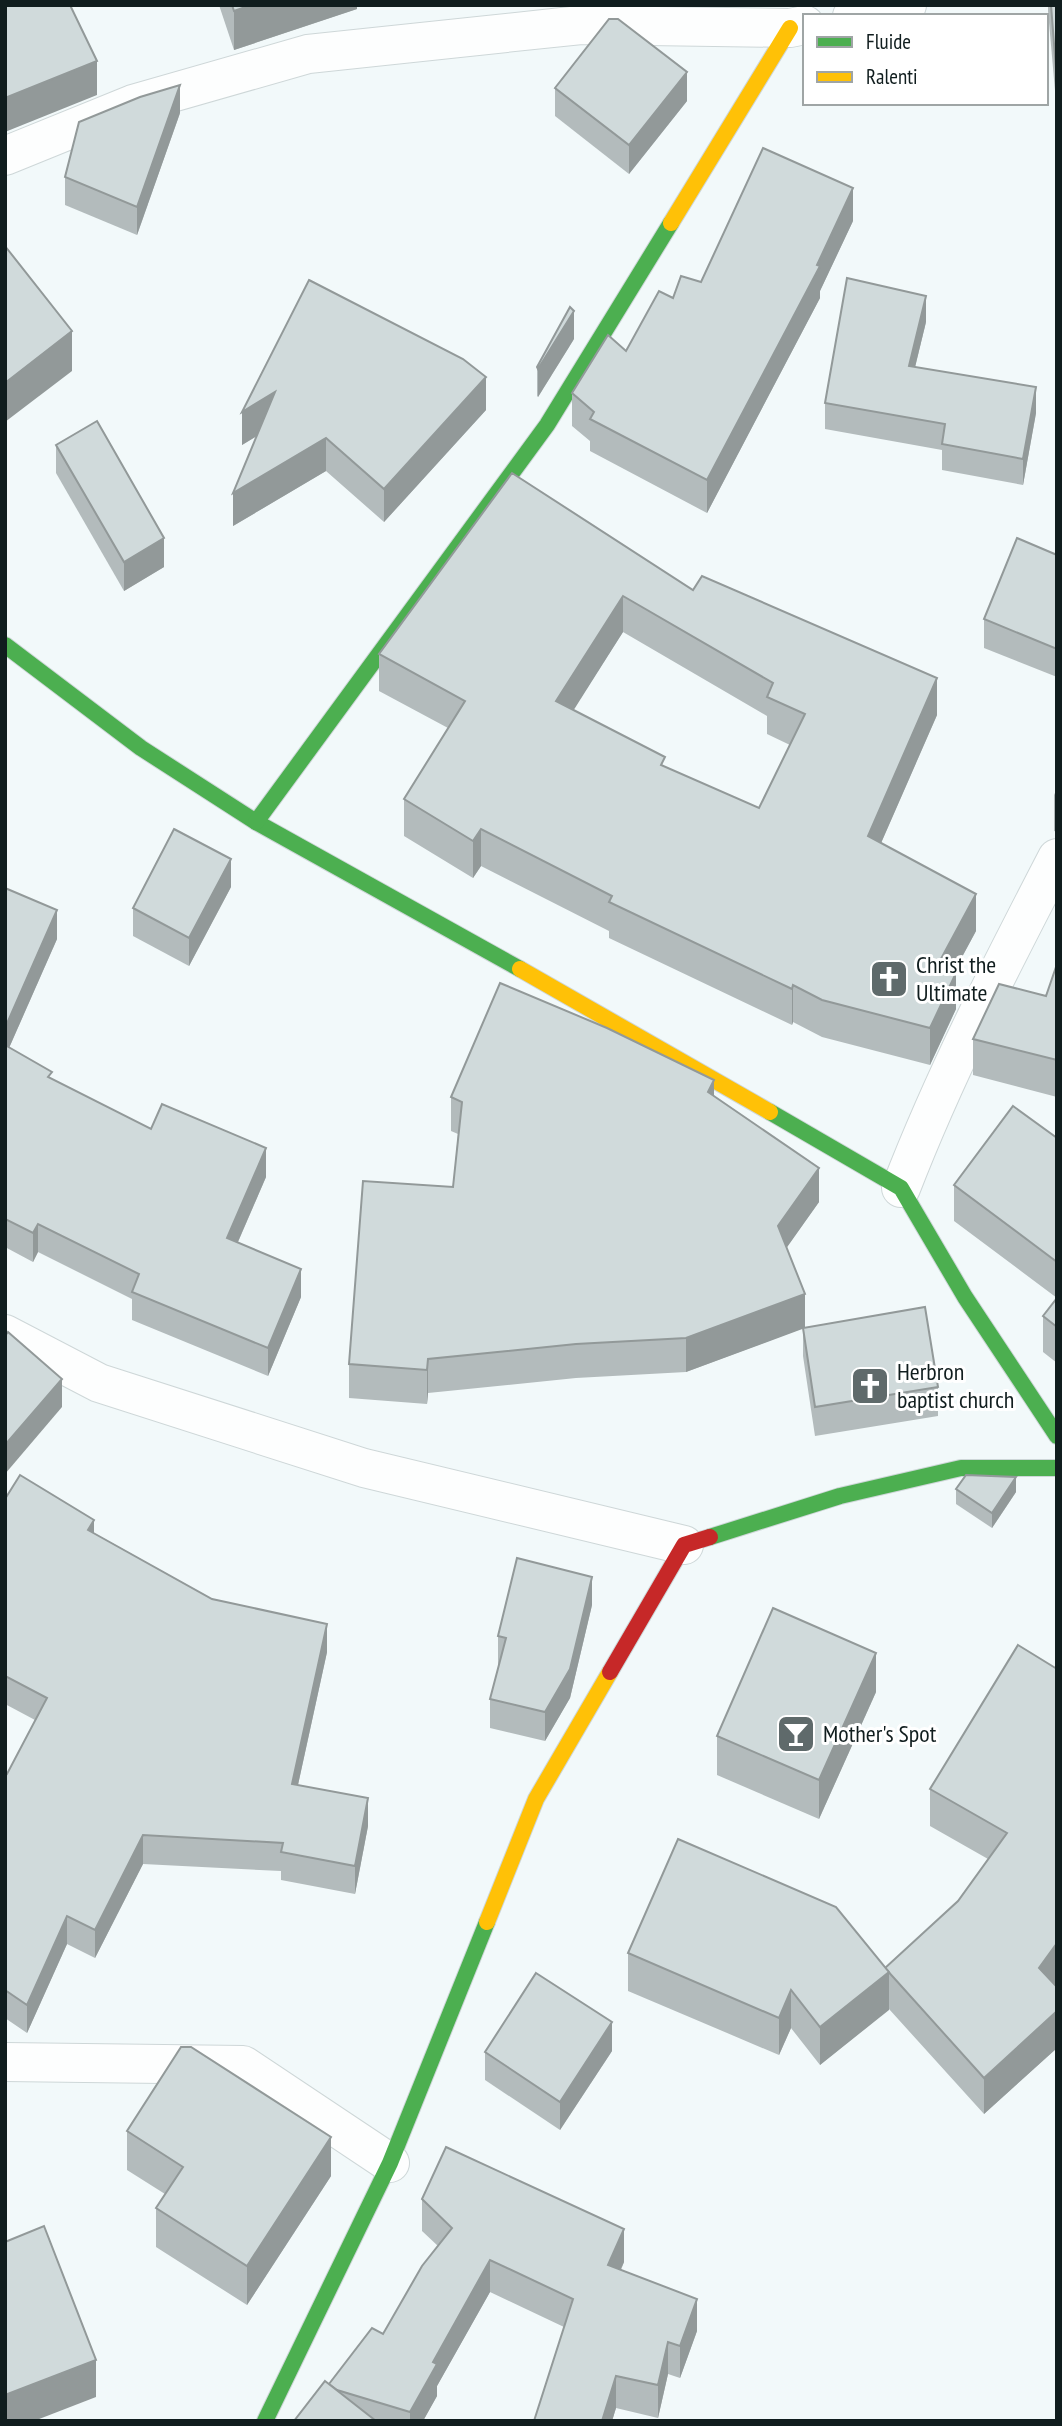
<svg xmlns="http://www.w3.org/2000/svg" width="1062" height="2426" viewBox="0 0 1062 2426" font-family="'PT Sans Narrow',sans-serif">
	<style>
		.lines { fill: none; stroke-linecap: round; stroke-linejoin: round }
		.street-casing { stroke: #ced7d8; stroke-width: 40 }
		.fast-casing { stroke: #ced7d8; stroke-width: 18 }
		.slow-casing { stroke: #ced7d8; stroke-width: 18 }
		.jam-casing { stroke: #ced7d8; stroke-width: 18 }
		.street { stroke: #fdfefe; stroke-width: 38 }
		.fast { stroke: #4caf50; stroke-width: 16 }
		.slow { stroke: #ffc107; stroke-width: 16 }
		.jam { stroke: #c62828; stroke-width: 16 }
		.wall { fill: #b3bbbc; fill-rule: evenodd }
		.shaded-wall { fill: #929999 }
		.building { fill: #d0dadb; stroke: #929999; stroke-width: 2; fill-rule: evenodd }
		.labels { text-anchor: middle; stroke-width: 6; stroke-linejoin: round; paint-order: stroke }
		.poi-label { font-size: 24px; fill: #101d1e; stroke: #fff; text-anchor: start }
	</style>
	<rect width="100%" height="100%" fill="#f2f9fa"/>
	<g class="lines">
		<defs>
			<g id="street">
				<path d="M852,16L907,5"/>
				<path d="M5,156L133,104L308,54L581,25L790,28L805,25"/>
				<path d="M901,1188C945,1074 1001,966 1057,858"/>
				<path d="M5,1334L99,1383L364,1468L684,1545"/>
				<path d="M5,2062L243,2065L390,2163"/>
			</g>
			<g id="fast">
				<path d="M5,645L141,748L256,822L520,969"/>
				<path d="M256,822L547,425L671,223"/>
				<path d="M770,1112L901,1188L965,1297L1057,1436"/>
				<path d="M710,1537L840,1496L961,1468H1057"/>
				<path d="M265,2421L390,2163L487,1922"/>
			</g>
			<g id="slow">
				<path d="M671,223L790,28"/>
				<path d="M520,969L770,1112"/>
				<path d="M487,1922L536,1799L610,1672"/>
			</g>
			<path id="jam" d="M610,1672L684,1545L710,1537"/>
		</defs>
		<!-- street casing -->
		<use href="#street" class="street-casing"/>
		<!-- fast casing -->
		<use href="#fast" class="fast-casing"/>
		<!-- slow casing -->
		<use href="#slow" class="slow-casing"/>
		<!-- jam casing -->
		<use href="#jam" class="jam-casing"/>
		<!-- street -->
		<use href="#street" class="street"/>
		<!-- fast -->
		<use href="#fast" class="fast"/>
		<!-- slow -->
		<use href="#slow" class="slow"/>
		<!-- jam -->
		<use href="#jam" class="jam"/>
	</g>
	<!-- wall -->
	<g class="wall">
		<path d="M219,5H357V9L234,50Z"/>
		<path d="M1048,5H1057L1056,102L1048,11Z"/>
		<path d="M555,88L687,101L629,174L555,116Z"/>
		<path d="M180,113L137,235L65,205V177Z"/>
		<path d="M853,221L820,291V298L707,513L590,451V441L572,426V393L626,351L673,298L701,282Z"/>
		<path d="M926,322L915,367L1036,413L1023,485L942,470V450L825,429V403Z"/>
		<path d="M574,339L538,397L537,396V367Z"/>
		<path d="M486,410L384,522L326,471L233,526L257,436L242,445V412Z"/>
		<path d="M56,445L164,567L124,591L56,473Z"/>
		<path d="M512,473L693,590L937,715L881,843L976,931L954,972L956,1009L930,1065L822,1037L793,1022L792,1025L609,938V931L481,866L473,878L404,836V799L448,728L379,691V654ZM623,632L767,716V734L790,745L759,808L665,767L573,710Z"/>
		<path d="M1057,555V677L984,648V619Z"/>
		<path d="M1057,788V832L1054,831V795Z"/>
		<path d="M231,887L189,966L133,936V908Z"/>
		<path d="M5,888L57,939L9,1048L52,1079L151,1129L266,1177L238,1242L301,1297L268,1376L132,1320V1299L38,1252L33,1262L5,1247Z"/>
		<path d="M1057,964V1097L973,1075V1039L1046,996Z"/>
		<path d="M714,1096L819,1202L786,1248L805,1328L938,1387V1416L815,1436L803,1356V1328L686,1372L576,1378L428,1393L427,1404L349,1398V1364L453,1187L458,1134L451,1131V1097Z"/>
		<path d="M1057,1138V1363L1043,1352V1316L1057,1298L954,1221V1185Z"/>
		<path d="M956,1489L1016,1492L992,1528L956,1504Z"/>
		<path d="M5,1499L94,1533L212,1599L327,1652L298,1785L368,1826L355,1894L281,1880V1871L143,1864L95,1958L67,1944L27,2033L5,2018V1773L7,1774L35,1720L5,1704Z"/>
		<path d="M592,1605L570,1698L545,1741L490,1728V1699L499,1665H498V1636Z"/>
		<path d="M1057,1669V1980L1054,1984L1057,1987V2048L984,2114L889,2009L820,2065L791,2028L779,2055L628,1991V1953L885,1968L958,1901L988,1859L930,1826V1789Z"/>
		<path d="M876,1692L819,1819L717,1775V1736Z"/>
		<path d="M612,2051L560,2130L485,2080V2052Z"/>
		<path d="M127,2131L331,2176L247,2305L156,2247V2208L165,2194L127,2170Z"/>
		<path d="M422,2199L624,2262L621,2270L697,2331L680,2378L668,2374L658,2418L616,2408L612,2421H534L564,2327L490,2292L437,2386V2396L423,2421H294L329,2384L383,2334L438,2246L422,2231Z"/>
	</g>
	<!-- shaded-wall -->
	<g class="shaded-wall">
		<path d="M251,5H357V9L234,50V11Z"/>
		<path d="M97,61V95L5,132V98Z"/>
		<path d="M687,72V101L629,174V145Z"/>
		<path d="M180,85V113L137,235V207Z"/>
		<path d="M853,188V221L820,291V298L707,513V480L817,265Z"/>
		<path d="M926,296V322L909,392V366Z"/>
		<path d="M574,311V339L538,397V369Z"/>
		<path d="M72,331V371L5,422V383Z"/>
		<path d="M486,377V410L384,522V489Z"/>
		<path d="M1036,387V413L1023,485V459Z"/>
		<path d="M275,392V425L242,445V412Z"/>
		<path d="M326,438V471L233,526V493Z"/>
		<path d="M164,538V567L124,591V562Z"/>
		<path d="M623,596V632L556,738V701Z"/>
		<path d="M937,678V715L868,873V836Z"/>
		<path d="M481,829V866L473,878V841Z"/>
		<path d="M231,859V887L189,966V938Z"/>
		<path d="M976,894V931L936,1005V968Z"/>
		<path d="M57,910V939L5,1057V1028Z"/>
		<path d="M956,973V1009L930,1065V1028Z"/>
		<path d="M793,985V1022L792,1025V989Z"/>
		<path d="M714,1080V1114L708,1092Z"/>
		<path d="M266,1148V1177L227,1267V1238Z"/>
		<path d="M819,1168V1202L778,1260V1226Z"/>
		<path d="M38,1224V1252L33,1262V1233Z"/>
		<path d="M301,1269V1297L268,1376V1348Z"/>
		<path d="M805,1294V1328L686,1372V1338Z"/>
		<path d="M428,1359V1393L427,1404V1370Z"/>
		<path d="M62,1379V1407L5,1474V1445Z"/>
		<path d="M1016,1477V1492L992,1528V1513Z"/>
		<path d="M94,1520V1549L88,1530Z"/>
		<path d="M592,1577V1605L570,1698L545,1741V1712Z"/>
		<path d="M327,1624V1652L292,1812V1784Z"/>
		<path d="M876,1653V1692L819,1819V1780Z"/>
		<path d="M368,1798V1826L355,1894V1866Z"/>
		<path d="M143,1835V1864L95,1958V1930Z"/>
		<path d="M67,1916V1944L27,2033V2005Z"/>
		<path d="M1057,1943V1980L1039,2004V1968Z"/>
		<path d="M889,1972V2010L820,2065V2027Z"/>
		<path d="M791,1990V2028L779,2055V2018Z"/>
		<path d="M1057,2011V2048L984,2114V2078Z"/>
		<path d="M612,2022V2051L560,2130V2102Z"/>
		<path d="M331,2137V2176L247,2305V2266Z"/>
		<path d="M624,2229V2262L608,2297V2265Z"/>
		<path d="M490,2260V2292L437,2386V2396L423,2421H410V2412L433,2362Z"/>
		<path d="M697,2299V2331L680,2378V2346Z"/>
		<path d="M668,2342V2374L658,2418V2385Z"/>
		<path d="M96,2360V2397L34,2421H5V2395Z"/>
		<path d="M616,2376V2408L612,2421H602Z"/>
	</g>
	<!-- building -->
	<g class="building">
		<path d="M5,5H70L97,61L5,98Z"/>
		<path d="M232,5H251L234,11Z"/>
		<path d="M1051,5H1057L1056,69Z"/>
		<path d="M609,19H618L687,72L629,145L555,88Z"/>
		<path d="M180,85L137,207L65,177L79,122L140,97Z"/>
		<path d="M763,148L853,188L817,265L820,266L707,480L590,419L594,412L572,393L608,335L626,351L659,291L673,298L681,276L701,282Z"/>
		<path d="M5,246L72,331L5,383Z"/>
		<path d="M847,278L926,296L909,366L1036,387L1023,459L942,444L945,424L825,403Z"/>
		<path d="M309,280L463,359L486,377L384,489L326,438L233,493L275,392L242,412Z"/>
		<path d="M570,307L574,311L538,369L537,367Z"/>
		<path d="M97,421L164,538L124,562L56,445Z"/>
		<path d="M512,473L693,590L702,576L937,678L868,836L976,894L936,968L956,973L930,1028L822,1000L793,985L792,989L609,902L612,896L481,829L473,841L404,799L465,701L379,654ZM623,596L773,683L767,697L805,714L759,808L661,765L665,757L556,701Z"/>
		<path d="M1017,538L1057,555V649L984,619Z"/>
		<path d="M174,829L231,859L189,938L133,908Z"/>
		<path d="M5,888L57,910L5,1028Z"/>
		<path d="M1057,964V1060L973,1039L999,984L1046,996Z"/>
		<path d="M500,983L607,1028L714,1080L708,1092L819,1168L778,1226L805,1294L686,1338L576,1344L428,1359L427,1370L349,1364L363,1181L453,1187L462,1102L451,1097Z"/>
		<path d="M5,1045L52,1072L48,1077L151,1129L162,1104L266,1148L227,1238L301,1269L268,1348L132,1292L139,1274L38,1224L33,1233L5,1219Z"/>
		<path d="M1013,1106L1057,1138V1262L954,1185Z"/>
		<path d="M1057,1298V1327L1043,1316Z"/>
		<path d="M925,1307L938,1387L815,1407L803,1328Z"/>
		<path d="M8,1332L62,1379L5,1445V1336Z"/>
		<path d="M20,1475L94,1520L88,1530L212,1599L327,1624L292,1784L368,1798L355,1866L281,1852L283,1843L143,1835L95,1930L67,1916L27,2005L5,1990V1773L7,1774L47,1698L5,1676V1499Z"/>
		<path d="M966,1475L1016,1477L992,1513L956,1489Z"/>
		<path d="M517,1558L592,1577L570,1669L545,1712L490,1699L506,1638L498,1636Z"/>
		<path d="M773,1608L876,1653L819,1780L717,1736Z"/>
		<path d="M1018,1645L1057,1669V1943L1039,1968L1057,1987V2011L984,2078L885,1968L958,1901L1007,1833L930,1789Z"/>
		<path d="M678,1839L836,1907L889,1972L820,2027L791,1990L779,2018L628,1953Z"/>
		<path d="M536,1973L612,2022L560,2102L485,2052Z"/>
		<path d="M181,2047H191L331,2137L247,2266L156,2208L183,2167L127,2131Z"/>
		<path d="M446,2147L624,2229L608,2265L697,2299L680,2346L668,2342L658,2385L616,2376L602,2421H534L573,2299L490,2260L433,2362L437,2364L410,2412L337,2390L329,2384L372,2328L383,2334L422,2266L452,2228L422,2199Z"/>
		<path d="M44,2226L96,2360L5,2395V2242Z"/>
		<path d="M325,2381L376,2421H294Z"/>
	</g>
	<!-- icons -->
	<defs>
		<symbol id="church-square" viewBox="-11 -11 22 22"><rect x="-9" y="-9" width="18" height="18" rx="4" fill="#5f6a6b" stroke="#fff"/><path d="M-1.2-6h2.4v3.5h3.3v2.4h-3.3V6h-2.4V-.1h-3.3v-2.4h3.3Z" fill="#fff"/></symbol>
		<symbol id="bar-square" viewBox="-11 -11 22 22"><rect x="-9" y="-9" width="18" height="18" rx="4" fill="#5f6a6b" stroke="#fff"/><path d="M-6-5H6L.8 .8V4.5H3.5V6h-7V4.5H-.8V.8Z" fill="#fff"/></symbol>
	</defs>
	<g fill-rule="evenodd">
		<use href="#church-square" x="867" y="957" width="44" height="44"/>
		<use href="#church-square" x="848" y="1364" width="44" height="44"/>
		<use href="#bar-square" x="774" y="1712" width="44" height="44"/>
	</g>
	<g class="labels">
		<!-- poi labels -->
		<g class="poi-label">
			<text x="916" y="973">Christ the<tspan x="916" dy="28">Ultimate</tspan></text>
			<text x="897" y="1380">Herbron<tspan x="897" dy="28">baptist church</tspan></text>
			<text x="823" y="1742">Mother's Spot</text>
		</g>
	</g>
	<!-- border -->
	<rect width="1062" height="2426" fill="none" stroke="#101d1e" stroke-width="14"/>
	<!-- legend -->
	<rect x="803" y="14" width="245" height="91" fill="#ffffff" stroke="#9fa5a5" stroke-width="2"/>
	<rect x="817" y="37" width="35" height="10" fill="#4caf50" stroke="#9fa5a5" stroke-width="2"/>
	<text x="866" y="49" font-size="21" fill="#101d1e">Fluide</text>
	<rect x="817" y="72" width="35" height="10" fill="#ffc107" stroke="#9fa5a5" stroke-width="2"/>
	<text x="866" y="84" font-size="21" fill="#101d1e">Ralenti</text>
</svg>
